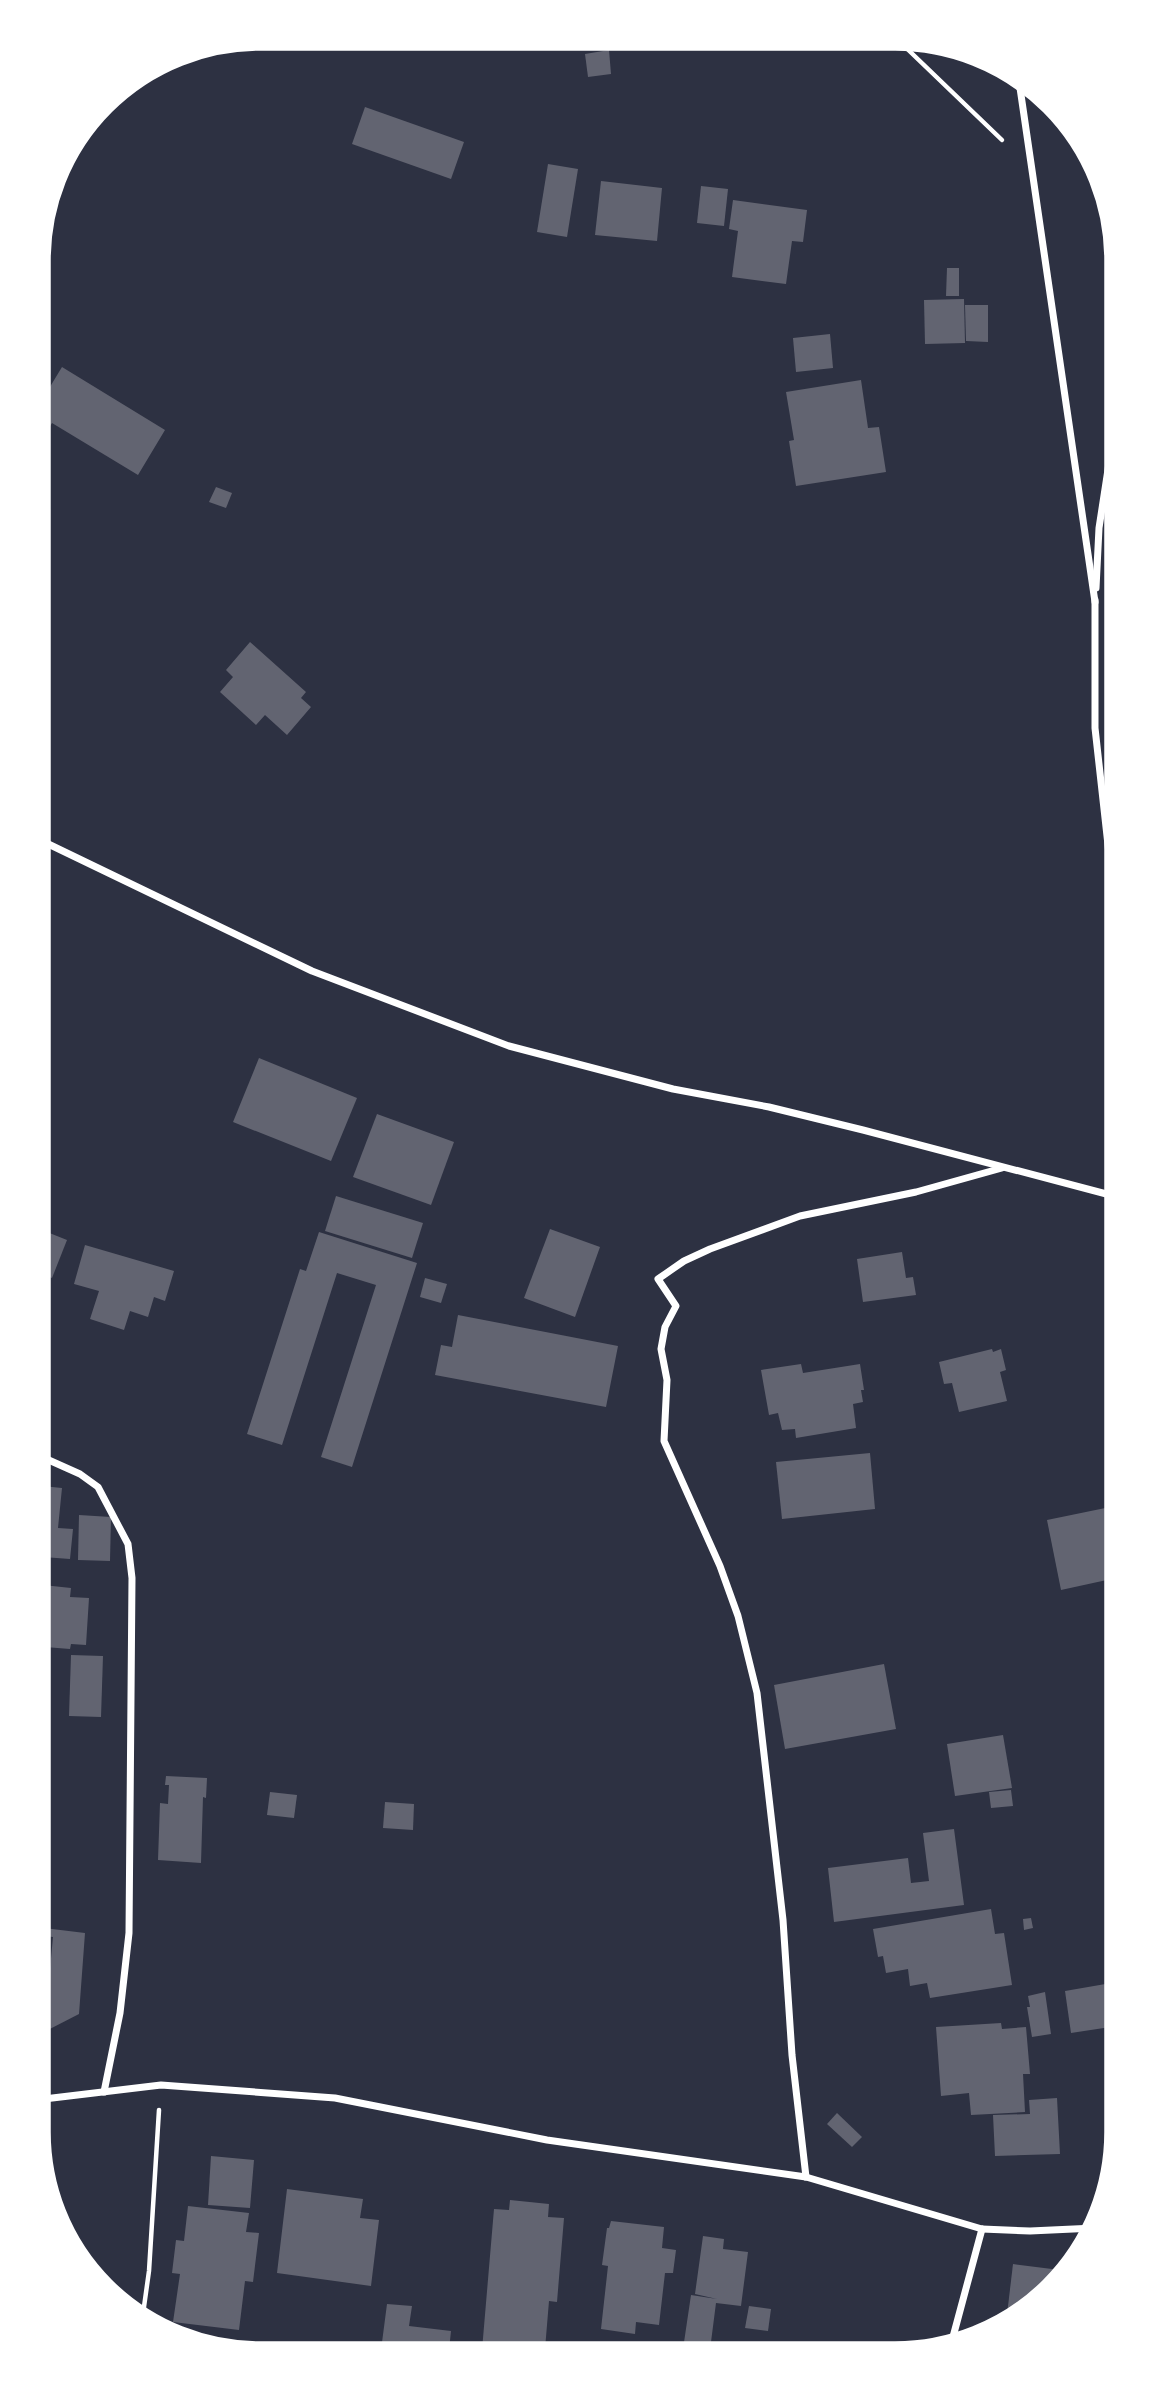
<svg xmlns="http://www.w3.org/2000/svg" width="1155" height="2392" viewBox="0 0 1155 2392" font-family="Montserrat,sans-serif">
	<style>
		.building { fill: #626471 }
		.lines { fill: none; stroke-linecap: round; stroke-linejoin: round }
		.path { stroke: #fff; stroke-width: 4.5 }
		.minor { stroke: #fff; stroke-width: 7 }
		.rim { fill: none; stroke: #fff; stroke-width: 3.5 }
	</style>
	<rect width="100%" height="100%" fill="#2d3142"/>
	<!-- building -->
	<g class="building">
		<rect x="591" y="39" width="33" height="9"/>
		<path d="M609,50L611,74L588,77L585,54Z"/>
		<path d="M365,107L464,142L451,179L352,144Z"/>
		<path d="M548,164L578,169L567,237L537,232Z"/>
		<path d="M601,181L662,188L657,241L595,235Z"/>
		<path d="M701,186L728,189L724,226L697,223Z"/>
		<path d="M733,200L807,210L803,242L792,241L786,284L732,277L738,231L729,229Z"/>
		<path d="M947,268H959V296H946Z"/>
		<path d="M964,299L965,343L925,344L924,300Z"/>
		<path d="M965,305H988V342L966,341Z"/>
		<path d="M830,334L833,368L796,372L793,338Z"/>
		<path d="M62,367L165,430L138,475L52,423L44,436L39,433V405Z"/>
		<path d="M861,380L868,428L879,427L886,472L796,486L789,441L794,440L786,392Z"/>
		<path d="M216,487L232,493L226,508L209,502Z"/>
		<path d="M250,642L306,692L301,698L311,707L287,735L265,715L256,725L220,692L233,677L226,670Z"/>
		<path d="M259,1058L357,1098L331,1161L233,1122Z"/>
		<path d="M377,1114L454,1142L431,1205L353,1177Z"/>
		<path d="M336,1196L423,1223L412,1258L325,1231Z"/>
		<path d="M550,1229L600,1247L575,1317L524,1298Z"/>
		<path d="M42,1230L67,1240L52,1278L42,1274Z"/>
		<path d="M319,1232L417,1263L352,1467L321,1457L376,1285L337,1273L282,1445L247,1434L300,1269L306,1271Z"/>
		<path d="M85,1245L174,1271L165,1301L154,1297L148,1317L130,1311L124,1330L90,1319L99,1291L74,1284Z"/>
		<path d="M902,1252L906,1278L913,1277L916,1295L863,1302L857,1259Z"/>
		<path d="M425,1278L447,1284L441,1303L420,1297Z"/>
		<path d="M458,1315L618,1346L606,1407L435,1375L441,1345L452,1347Z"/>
		<path d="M992,1349L993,1352L1001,1349L1006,1370L1000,1372L1007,1401L959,1412L952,1383L944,1384L939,1362Z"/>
		<path d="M801,1364L803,1373L860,1364L864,1390H861L863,1402L853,1404L856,1428L796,1438L795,1429L782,1430L778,1413L769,1415L761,1370Z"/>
		<path d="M870,1453L875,1509L782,1519L776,1462Z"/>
		<path d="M42,1486L62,1488L58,1528L73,1529L70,1559L43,1557Z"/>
		<path d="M1115,1506L1116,1578L1061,1590L1047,1520Z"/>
		<path d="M79,1515L111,1517L110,1561L78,1560Z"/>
		<path d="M43,1585L71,1588L70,1597L89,1598L86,1645L71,1644L70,1649L45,1647L46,1641H43Z"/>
		<path d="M71,1655L103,1656L101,1717L69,1716Z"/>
		<path d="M884,1664L896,1729L785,1749L774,1685Z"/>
		<path d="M1003,1735L1012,1788L955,1796L947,1744Z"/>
		<path d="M166,1776L207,1778L206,1798L203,1797L201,1863L158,1860L160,1803L168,1804L169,1785H165Z"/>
		<path d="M1011,1790L1013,1806L991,1808L989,1792Z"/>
		<path d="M270,1792L297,1795L294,1818L267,1815Z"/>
		<path d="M385,1802L414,1804L413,1830L383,1828Z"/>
		<path d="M1116,1811L1117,1852H1115L1108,1812Z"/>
		<path d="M954,1829L964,1905L834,1922L828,1868L908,1858L911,1883L929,1881L923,1833Z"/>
		<path d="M991,1909L995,1934L1004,1933L1012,1985L930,1998L927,1983L910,1986L908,1969L886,1973L883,1956L878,1957L873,1929Z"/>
		<path d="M1031,1918L1033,1928L1024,1930L1023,1919Z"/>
		<path d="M44,1928L85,1933L79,2014L44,2032L53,1937L44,1936Z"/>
		<path d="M1117,1982V2026L1071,2033L1065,1991Z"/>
		<path d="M1045,1992L1051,2034L1032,2037L1027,2007H1030L1028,1996Z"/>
		<path d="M1001,2023L1002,2029L1026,2027L1030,2074H1023L1025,2112L971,2115L969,2093L941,2096L936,2027Z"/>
		<path d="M1057,2098L1060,2154L995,2156L993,2115L1030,2114L1029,2100Z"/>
		<path d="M837,2113L862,2137L852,2147L827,2124Z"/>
		<path d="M211,2156L254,2160L250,2208L208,2205Z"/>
		<path d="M287,2189L363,2199L360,2218L379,2220L371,2286L277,2273Z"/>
		<path d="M510,2200L549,2204L548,2217L564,2218L557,2302L549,2301L545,2349L482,2350L494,2209L509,2210Z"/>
		<path d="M188,2206L249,2213L246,2232L259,2233L253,2282L245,2281L239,2330L173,2322L180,2274L172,2273L176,2240L184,2241Z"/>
		<path d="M611,2221L664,2227L662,2248L676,2250L673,2273H665L659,2325L636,2322L635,2334L601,2329L608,2266L602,2265L607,2228H609Z"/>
		<path d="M703,2236L724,2239L723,2249L748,2252L741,2306L716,2303L711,2342L747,2349H683L691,2295L717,2299L695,2294Z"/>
		<path d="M1013,2264L1068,2271L1019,2317L1006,2323Z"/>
		<path d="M387,2304L412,2306L409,2326L451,2331L449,2350H381Z"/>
		<path d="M749,2306L771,2309L768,2331L745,2328Z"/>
	</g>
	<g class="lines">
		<!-- path -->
		<g class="path">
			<path d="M899,41L1002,140"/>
			<path d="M143,2314L149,2271L159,2110"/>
		</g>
		<!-- minor -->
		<g class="minor">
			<path d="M1019,81L1095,602"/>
			<path d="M1096,588L1099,528L1111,450"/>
			<path d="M1095,600V728L1113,890"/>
			<path d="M40,840L312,971L509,1046L673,1089L769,1107L863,1130L1114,1196"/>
			<path d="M42,1457L80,1474L98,1487L128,1544L132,1578L129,1933L120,2013L104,2092"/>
			<path d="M44,2099L161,2085L335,2098L547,2140L806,2177L982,2229L1030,2231L1095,2228"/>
			<path d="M806,2177L792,2055L783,1920L757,1693L738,1616L720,1566L664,1441L667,1380L661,1349L665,1327L676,1306L658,1279L684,1261L710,1249L800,1216L916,1192L1002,1168"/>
			<path d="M950,2348L982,2229"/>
		</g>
	</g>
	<!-- crop -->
	<path d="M0 0H1155V2392H0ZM260 49H895A211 211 0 0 1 1106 260V2132A211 211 0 0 1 895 2343H260A211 211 0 0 1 49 2132V260A211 211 0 0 1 260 49Z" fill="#fff" fill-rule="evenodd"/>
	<path class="rim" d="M260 49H895A211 211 0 0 1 1106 260V2132A211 211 0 0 1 895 2343H260A211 211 0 0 1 49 2132V260A211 211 0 0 1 260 49Z"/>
</svg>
